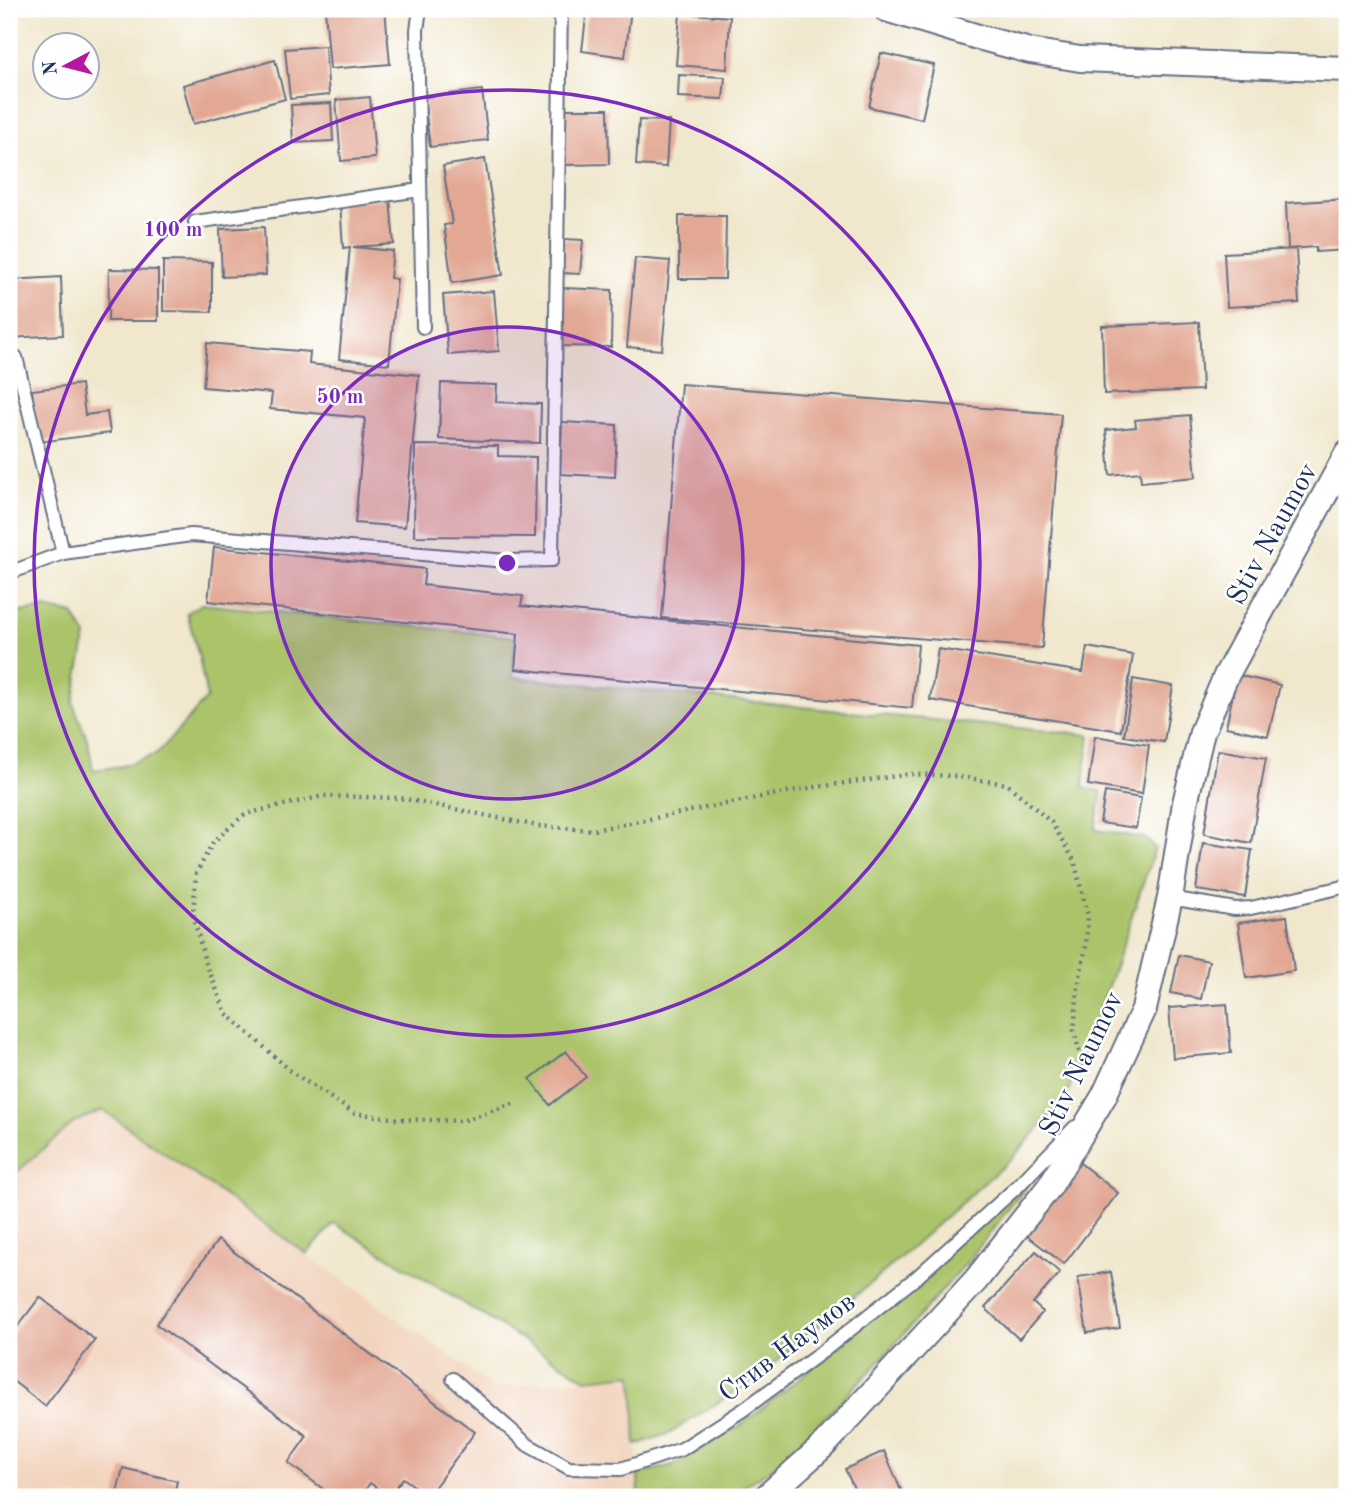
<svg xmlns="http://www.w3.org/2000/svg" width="1356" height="1506" viewBox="0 0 1356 1506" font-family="'Old Standard TT',serif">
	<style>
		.built { fill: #f2d4be }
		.green { fill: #abc46a; stroke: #637a64; stroke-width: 2 }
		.building { fill: #e2a894 }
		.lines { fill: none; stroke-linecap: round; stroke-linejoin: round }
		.lane-casing { stroke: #666f84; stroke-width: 16 }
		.street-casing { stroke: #666f84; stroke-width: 28 }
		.path { stroke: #666f84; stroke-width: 4.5; stroke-dasharray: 2 5; stroke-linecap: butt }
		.lane { stroke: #fff; stroke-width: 12 }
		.street { stroke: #fff; stroke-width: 24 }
		.ring { fill: none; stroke: #7b2cbf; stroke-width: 3.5 }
		.labels { text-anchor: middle; stroke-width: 5; stroke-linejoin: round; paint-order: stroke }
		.street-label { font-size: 28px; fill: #1b2f5e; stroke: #fff }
		.centre { fill: #7b2cbf; stroke: #fff; stroke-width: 3.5 }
		.ring-label { font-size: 21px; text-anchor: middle; font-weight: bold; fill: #7b2cbf; stroke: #fff; stroke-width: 5; stroke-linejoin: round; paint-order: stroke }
	</style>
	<rect width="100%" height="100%" fill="#fff"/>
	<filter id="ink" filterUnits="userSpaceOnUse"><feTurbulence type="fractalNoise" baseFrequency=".0143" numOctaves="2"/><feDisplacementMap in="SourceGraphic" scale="14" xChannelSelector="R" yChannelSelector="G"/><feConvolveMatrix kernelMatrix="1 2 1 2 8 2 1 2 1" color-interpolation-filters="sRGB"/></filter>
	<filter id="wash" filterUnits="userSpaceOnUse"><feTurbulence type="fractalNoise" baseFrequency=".00686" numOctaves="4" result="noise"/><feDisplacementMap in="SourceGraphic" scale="28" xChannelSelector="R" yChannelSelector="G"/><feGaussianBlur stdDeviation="1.57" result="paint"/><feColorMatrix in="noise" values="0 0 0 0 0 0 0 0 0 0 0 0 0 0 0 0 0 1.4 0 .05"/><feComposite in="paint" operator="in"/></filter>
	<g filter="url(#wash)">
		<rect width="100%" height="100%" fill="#f0e7cc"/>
		<!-- built -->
		<path class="built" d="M9,1016L103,1110L495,1388L633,1374L639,1497H9Z"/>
		<!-- green -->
		<g class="green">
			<path d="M202,604L515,637L512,677L850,712L1090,735L1083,788L1102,791L1095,830L1144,838L1155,848L1095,1025L1065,1099L1013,1157L884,1272L755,1379L670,1433L636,1445L633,1374L586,1379L334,1223L307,1254L103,1110L74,1122L17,1172L9,1165V614L45,608L73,614L86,636L73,703L88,742L93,770L123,766L157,754L207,698L199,657L187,613Z"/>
			<path d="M1042,1166L968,1261L880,1361L781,1462L727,1497H639L638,1474L673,1465L739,1427L840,1345Z"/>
		</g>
		<g id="blocks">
			<!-- building -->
			<g class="building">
				<path d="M325,9H385L390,64L330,69Z"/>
				<path d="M587,9H631L625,57L582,51Z"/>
				<path d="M680,13L730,17L727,69L676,65Z"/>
				<path d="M325,46L329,95L290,99L285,49Z"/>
				<path d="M881,53L934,65L922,119L869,107Z"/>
				<path d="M275,60L285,99L193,124L183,85Z"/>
				<path d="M679,75L725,77L723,99L678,97Z"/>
				<path d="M482,90L488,140L430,147L424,97Z"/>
				<path d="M370,97L375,158L341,161L336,100Z"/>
				<path d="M331,103L333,141L293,143L291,105Z"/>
				<path d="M564,109H608L609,164L565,165Z"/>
				<path d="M639,120L669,121L666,167L636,165Z"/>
				<path d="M485,159L503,275L452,283L444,225L452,224L443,166Z"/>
				<path d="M390,198L394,244L353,247L393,251L390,278L397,279L389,364L339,359L350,247L343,248L340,202Z"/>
				<path d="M1347,199V250L1316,252V247L1288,249L1286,203Z"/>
				<path d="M679,216H726L725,279H679Z"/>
				<path d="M264,227L266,275L222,277L220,229Z"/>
				<path d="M564,239L583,240L580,274L562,273Z"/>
				<path d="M1296,249L1299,303L1227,307L1224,253Z"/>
				<path d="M635,258L670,261L662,350L627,347Z"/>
				<path d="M163,261L212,262V312L163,311Z"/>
				<path d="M109,269L158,270V321H108Z"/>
				<path d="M61,277L63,335L9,338V280Z"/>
				<path d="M563,288L612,290L611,347L562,346Z"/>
				<path d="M494,291L499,351L448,355L443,295Z"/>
				<path d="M1199,322L1202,390L1104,394L1102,326Z"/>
				<path d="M207,343L310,352L309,364L419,375L405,527L355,523L365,418L270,409L272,393L203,387Z"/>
				<path d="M441,383L497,385L496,402L541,404L540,443L439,439Z"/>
				<path d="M81,384L85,415L107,412L110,433L39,442L32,390Z"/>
				<path d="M681,384L1061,414L1042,648L662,618Z"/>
				<path d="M1190,415L1196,477L1141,482L1140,472L1110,475L1106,430L1136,427L1135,420Z"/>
				<path d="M562,422L617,425L615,477L560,474Z"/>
				<path d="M415,445L498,446V456L536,457L535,537L414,536Z"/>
				<path d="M214,547L425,569L423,585L523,596L521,606L918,645L912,708L515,669L518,634L208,601Z"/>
				<path d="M1087,647L1133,655L1121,731L930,700L938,649L1083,672Z"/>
				<path d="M1237,675L1280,685L1268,736L1226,727Z"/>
				<path d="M1133,679L1173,686L1164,742L1124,736Z"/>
				<path d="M1095,736L1149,745L1142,794L1088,785Z"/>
				<path d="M1218,750L1266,758L1251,843L1204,834Z"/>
				<path d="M1105,792L1141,798L1136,828L1100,823Z"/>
				<path d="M1203,843L1252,850L1245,897L1196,890Z"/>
				<path d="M1287,916L1294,971L1246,978L1238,923Z"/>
				<path d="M1179,955L1209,961L1201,999L1171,993Z"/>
				<path d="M1227,1004L1231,1053L1173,1058L1169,1008Z"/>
				<path d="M566,1051L586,1077L550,1105L530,1079Z"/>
				<path d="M1080,1163L1118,1193L1064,1264L1025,1234Z"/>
				<path d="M218,1240L475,1432L428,1496L403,1478L389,1497L370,1483L360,1497H334L288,1463L307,1436L156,1324Z"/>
				<path d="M1036,1251L1060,1273L1033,1303L1043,1312L1019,1339L985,1308Z"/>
				<path d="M1111,1272L1120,1328L1087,1333L1078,1277Z"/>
				<path d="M40,1297L95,1340L45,1406L9,1378V1338Z"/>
				<path d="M884,1451L904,1497H858L845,1469Z"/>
				<path d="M123,1468L177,1481L174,1495L180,1497H116Z"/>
				<path d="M472,1494L502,1495V1497H472Z"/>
			</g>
		</g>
	</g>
	<g filter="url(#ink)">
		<use href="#blocks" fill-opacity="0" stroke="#666f84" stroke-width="2"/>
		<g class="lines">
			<defs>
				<g id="lane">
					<path d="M420,9L417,30L423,327"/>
					<path d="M195,222L420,190"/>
					<path d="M16,357L63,553"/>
					<path d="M9,573L63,553L191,535L507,561L552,560L561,9"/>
					<path d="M1170,898L1235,909L1251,908L1347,886"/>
					<path d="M453,1379L528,1445L569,1468L621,1469L682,1449L743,1410L822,1352L917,1277L1018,1186L1075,1127"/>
				</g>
				<g id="street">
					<path d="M886,9L978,37L1030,51L1080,59L1347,69"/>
					<path d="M766,1497L824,1445L976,1280L1050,1186L1104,1096L1144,1009L1170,898L1185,803L1202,732L1226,676L1347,454"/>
				</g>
			</defs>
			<!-- lane casing -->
			<use href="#lane" class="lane-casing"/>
			<!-- street casing -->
			<use href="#street" class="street-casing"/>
			<!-- path -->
			<path class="path" d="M513,1104L462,1121L397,1119L354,1113L293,1073L226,1013L204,958L193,914L196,874L213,842L245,814L323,796L400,798L538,826L594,830L802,789L911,774L954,776L1007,784L1051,822L1074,860L1088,916L1086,946L1078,987L1074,1031L1083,1066L1087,1071"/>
			<!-- lane -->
			<use href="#lane" class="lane"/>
			<!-- street -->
			<use href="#street" class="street"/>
		</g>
	</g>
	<!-- distance rings -->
	<circle cx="507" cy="563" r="236" fill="#7b2cbf" fill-opacity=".12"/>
	<g class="ring">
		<circle cx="507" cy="563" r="236"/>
		<circle cx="507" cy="563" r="473"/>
	</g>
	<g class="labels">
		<!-- street labels -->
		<g class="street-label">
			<text transform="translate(1271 533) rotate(-61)" y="10">Stiv Naumov</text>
			<text transform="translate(1080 1063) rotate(-64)" y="10">Stiv Naumov</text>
			<text transform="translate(786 1346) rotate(-37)" y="10">Стив Наумов</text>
		</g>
	</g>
	<circle cx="507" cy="563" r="10" class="centre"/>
	<g class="ring-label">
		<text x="173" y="236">100 m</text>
		<text x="340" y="403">50 m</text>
	</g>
	<!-- margin -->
	<rect width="1356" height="1506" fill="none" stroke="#fff" stroke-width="35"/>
	<!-- north arrow -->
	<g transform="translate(66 66) rotate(263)"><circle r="33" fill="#ffffff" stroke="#a4acbf" stroke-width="2"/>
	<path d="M0-5L12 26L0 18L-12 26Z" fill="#b5179e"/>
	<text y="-10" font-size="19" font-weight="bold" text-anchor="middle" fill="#1b2f5e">N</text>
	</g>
</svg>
